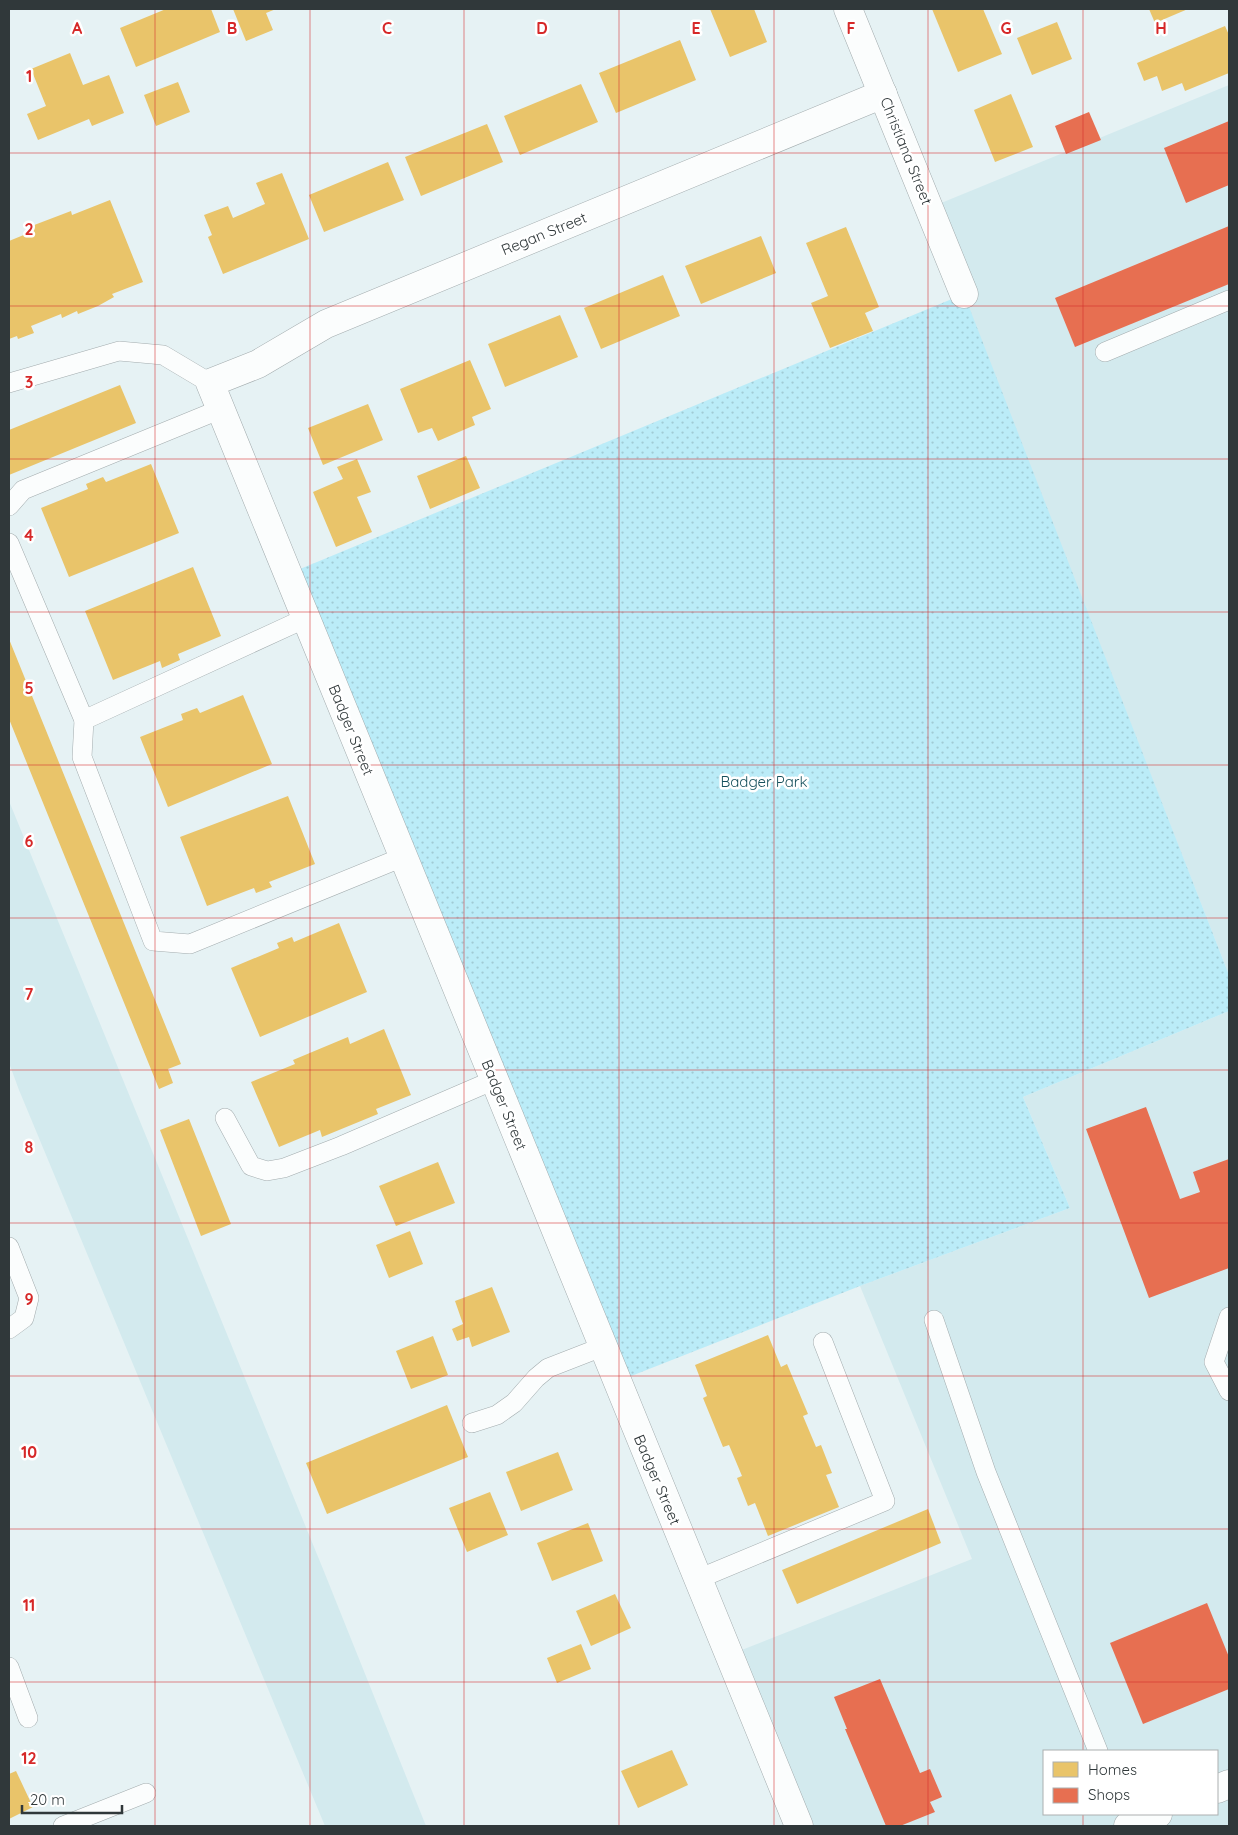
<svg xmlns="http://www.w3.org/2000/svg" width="1238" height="1835" viewBox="0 0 1238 1835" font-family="Quicksand,sans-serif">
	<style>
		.built { fill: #d3eaee; fill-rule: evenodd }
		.park { fill: url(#park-dots) }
		.homes { fill: #e9c46a }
		.shops { fill: #e76f51 }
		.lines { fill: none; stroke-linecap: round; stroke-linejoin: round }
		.lane-casing { stroke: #a3acae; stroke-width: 20 }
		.street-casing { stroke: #a3acae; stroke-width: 29 }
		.lane { stroke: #fbfdfd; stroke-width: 19 }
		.street { stroke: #fbfdfd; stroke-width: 28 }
		.grid { fill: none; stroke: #d62828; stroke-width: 1; stroke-opacity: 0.55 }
		.labels { text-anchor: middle; stroke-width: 5; stroke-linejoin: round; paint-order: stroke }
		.street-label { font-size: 15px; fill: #30383a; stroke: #fff }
		.park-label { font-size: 15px; fill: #16505c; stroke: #fff }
		.grid-label { font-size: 16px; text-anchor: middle; font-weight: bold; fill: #d62828; stroke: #fff; stroke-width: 5; stroke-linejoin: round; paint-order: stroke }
	</style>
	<defs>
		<pattern id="park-dots" width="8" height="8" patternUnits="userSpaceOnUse" patternTransform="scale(1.25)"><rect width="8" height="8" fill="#bbecf8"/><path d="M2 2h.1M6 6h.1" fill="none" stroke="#a1cbd5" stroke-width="1.8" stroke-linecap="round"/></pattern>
	</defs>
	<rect width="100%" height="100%" fill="#e6f2f4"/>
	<!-- built -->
	<g class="built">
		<path d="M1229,85V975L929,208Z"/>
		<path d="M9,801L323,1569L426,1826H325L19,1090L9,1063Z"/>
		<path d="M1229,1011V1826H799L729,1655L972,1559L860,1286L1070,1208L1023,1097ZM1044,1751H1217V1814H1044Z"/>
	</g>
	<!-- park -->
	<path class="park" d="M964,294L1229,975V1011L1023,1097L1070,1208L860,1286L616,1382L288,574Z"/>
	<!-- homes -->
	<g class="homes">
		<path d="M166,9H211L220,32L136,67L120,28Z"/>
		<path d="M233,9H276L266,13L273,30L246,41Z"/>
		<path d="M710,9H754L767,42L730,57Z"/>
		<path d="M932,9H983L1002,54L958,72Z"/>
		<path d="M1149,9H1188L1155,23Z"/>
		<path d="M1057,22L1072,59L1032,75L1017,38Z"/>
		<path d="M1225,26L1229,35V73L1185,91L1182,83L1162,91L1157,76L1144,81L1137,63Z"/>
		<path d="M680,40L696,80L616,113L599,73Z"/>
		<path d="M70,53L83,85L109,75L124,113L92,126L89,119L38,140L27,114L46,106L31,69Z"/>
		<path d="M178,82L190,112L156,126L144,95Z"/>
		<path d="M581,84L598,122L520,155L504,116Z"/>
		<path d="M1011,94L1033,147L995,162L974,110Z"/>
		<path d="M487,124L503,162L421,196L405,157Z"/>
		<path d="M388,162L404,200L324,232L309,195Z"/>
		<path d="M282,173L309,239L223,274L208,237L212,235L204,215L228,206L233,218L265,204L256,183Z"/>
		<path d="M110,200L143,282L112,294L114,297L98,306L78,314L77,311L62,318L61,314L31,326L34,333L18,339L17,336L9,339V241L31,232L29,227L71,211L72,215Z"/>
		<path d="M846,227L879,307L865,313L873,331L830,348L811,303L828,296L806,243Z"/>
		<path d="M761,236L776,273L701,304L685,266Z"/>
		<path d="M663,275L680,316L601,349L584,308Z"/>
		<path d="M560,315L578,357L505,387L488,344Z"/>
		<path d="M470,360L491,409L472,417L475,425L438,441L432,428L418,433L400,389Z"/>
		<path d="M120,385L136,423L9,475V430Z"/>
		<path d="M368,404L383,440L323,465L308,428Z"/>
		<path d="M466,456L480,488L430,509L417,476Z"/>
		<path d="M357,459L371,492L357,497L372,532L336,547L313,492L343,479L337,467Z"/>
		<path d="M151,464L179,533L69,577L41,508L88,489L86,484L103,477L106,482Z"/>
		<path d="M193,567L221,636L178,654L180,660L162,668L160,661L113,680L85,611Z"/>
		<path d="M9,639L181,1064L168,1069L173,1083L159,1089L9,719Z"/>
		<path d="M243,695L272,764L168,807L140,737L183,720L181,714L197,708L200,713Z"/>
		<path d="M288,796L315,864L269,882L272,887L256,893L254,888L207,906L180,837Z"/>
		<path d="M339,923L367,992L260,1037L231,968L279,948L277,943L292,937L294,942Z"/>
		<path d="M384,1029L411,1095L376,1109L378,1114L322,1137L320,1130L279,1147L251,1082L295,1064L293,1060L348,1037L350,1044Z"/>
		<path d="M189,1119L231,1224L201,1236L160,1130Z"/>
		<path d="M438,1162L455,1203L396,1226L379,1186Z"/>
		<path d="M410,1231L423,1264L389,1278L376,1245Z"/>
		<path d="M492,1287L510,1332L472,1347L469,1337L457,1341L452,1329L463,1324L455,1301Z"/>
		<path d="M768,1335L781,1367L787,1364L808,1414L803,1416L816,1447L821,1445L832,1473L826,1475L839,1507L768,1536L755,1503L748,1506L737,1478L742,1476L729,1445L723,1447L703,1398L707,1396L695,1365Z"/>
		<path d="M433,1336L448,1375L411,1389L396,1351Z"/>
		<path d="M447,1405L468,1457L327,1514L306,1463Z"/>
		<path d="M558,1452L573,1490L521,1511L506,1472Z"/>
		<path d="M490,1492L508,1535L467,1552L449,1508Z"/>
		<path d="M928,1509L941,1543L797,1604L782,1570Z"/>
		<path d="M588,1523L603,1561L552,1581L537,1543Z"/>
		<path d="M615,1594L631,1628L591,1646L576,1611Z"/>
		<path d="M581,1644L591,1669L557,1683L547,1658Z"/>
		<path d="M672,1750L688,1785L638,1808L621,1771Z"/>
		<path d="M16,1771L33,1807L9,1819V1774Z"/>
	</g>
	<!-- shops -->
	<g class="shops">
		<path d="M1089,112L1101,140L1066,154L1055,126Z"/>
		<path d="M1229,121V185L1186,203L1164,148Z"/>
		<path d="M1229,226V284L1075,347L1055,298Z"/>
		<path d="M1146,1107L1180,1199L1200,1192L1193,1172L1229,1159V1268L1149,1298L1086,1129Z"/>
		<path d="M1207,1603L1229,1657V1689L1143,1724L1110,1643Z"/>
		<path d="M880,1679L920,1773L930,1769L942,1797L930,1802L935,1812L900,1826H886L845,1729H847L834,1697Z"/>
	</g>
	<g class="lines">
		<defs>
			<g id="lane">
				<path d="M1105,352L1229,300"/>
				<path d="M9,383L119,351L163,355L210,383"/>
				<path d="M9,506L23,490L221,409"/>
				<path d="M9,543L84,720"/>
				<path d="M306,618L84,720L82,757L153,941L190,944L403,857"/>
				<path d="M225,1118L251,1166L267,1171L284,1168L341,1146L494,1080"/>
				<path d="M9,1247L29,1298L24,1318L9,1329"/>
				<path d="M1229,1317L1214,1362L1229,1391"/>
				<path d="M934,1320L986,1472L1098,1751"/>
				<path d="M472,1423L497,1415L514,1403L536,1378L548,1368L602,1347"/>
				<path d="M698,1579L885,1501L823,1342"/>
				<path d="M9,1667L28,1718"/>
				<path d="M63,1826L146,1793"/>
			</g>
			<g id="street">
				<path d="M848,9L964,294"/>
				<path d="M1217,1789L1229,1784"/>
				<path d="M799,1826L210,383L258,364L326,324L883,94"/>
				<path d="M1128,1826L1158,1814"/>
			</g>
		</defs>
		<!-- lane casing -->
		<use href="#lane" class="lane-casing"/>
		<!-- street casing -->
		<use href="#street" class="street-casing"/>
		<!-- lane -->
		<use href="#lane" class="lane"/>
		<!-- street -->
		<use href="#street" class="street"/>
	</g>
	<!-- grid -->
	<path class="grid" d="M155,9V1826M310,9V1826M464,9V1826M619,9V1826M774,9V1826M928,9V1826M1083,9V1751M9,153H1229M9,306H1229M9,459H1229M9,612H1229M9,765H1229M9,918H1229M9,1070H1229M9,1223H1229M9,1376H1229M9,1529H1229M9,1682H1229M1083,1814V1826"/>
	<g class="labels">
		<!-- street labels -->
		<g class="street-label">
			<text transform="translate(906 151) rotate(68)" y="5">Christiana Street</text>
			<text transform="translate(544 234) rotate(-22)" y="5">Regan Street</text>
			<text transform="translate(351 730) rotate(68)" y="5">Badger Street</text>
			<text transform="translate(504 1105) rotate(68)" y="5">Badger Street</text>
			<text transform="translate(657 1480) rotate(67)" y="5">Badger Street</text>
		</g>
		<!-- park labels -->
		<g class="park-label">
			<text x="764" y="787">Badger Park</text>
		</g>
	</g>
	<g class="grid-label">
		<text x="77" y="34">A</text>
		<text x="232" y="34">B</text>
		<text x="387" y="34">C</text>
		<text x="542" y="34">D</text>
		<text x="696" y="34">E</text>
		<text x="851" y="34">F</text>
		<text x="1006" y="34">G</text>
		<text x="1161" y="34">H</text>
		<text x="29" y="82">1</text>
		<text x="29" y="235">2</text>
		<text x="29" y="388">3</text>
		<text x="29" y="541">4</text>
		<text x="29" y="694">5</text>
		<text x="29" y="847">6</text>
		<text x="29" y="1000">7</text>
		<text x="29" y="1153">8</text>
		<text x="29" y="1305">9</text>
		<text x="29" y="1458">10</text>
		<text x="29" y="1611">11</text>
		<text x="29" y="1764">12</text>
	</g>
	<!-- border -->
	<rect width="1238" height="1835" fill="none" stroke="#30383a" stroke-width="20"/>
	<!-- legend -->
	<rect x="1043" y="1750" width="175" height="65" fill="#ffffff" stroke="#acafb0"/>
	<rect x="1053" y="1762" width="25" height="15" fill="#e9c46a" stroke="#acafb0"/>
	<text x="1088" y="1775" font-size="15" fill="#30383a">Homes</text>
	<rect x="1053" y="1788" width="25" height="15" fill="#e76f51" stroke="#acafb0"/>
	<text x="1088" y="1800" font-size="15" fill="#30383a">Shops</text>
	<!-- scale -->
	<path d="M22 1805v8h100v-8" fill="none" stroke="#30383a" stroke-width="2.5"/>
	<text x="30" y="1805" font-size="15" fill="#30383a" stroke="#ffffff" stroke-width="4" paint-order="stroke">20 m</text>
</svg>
